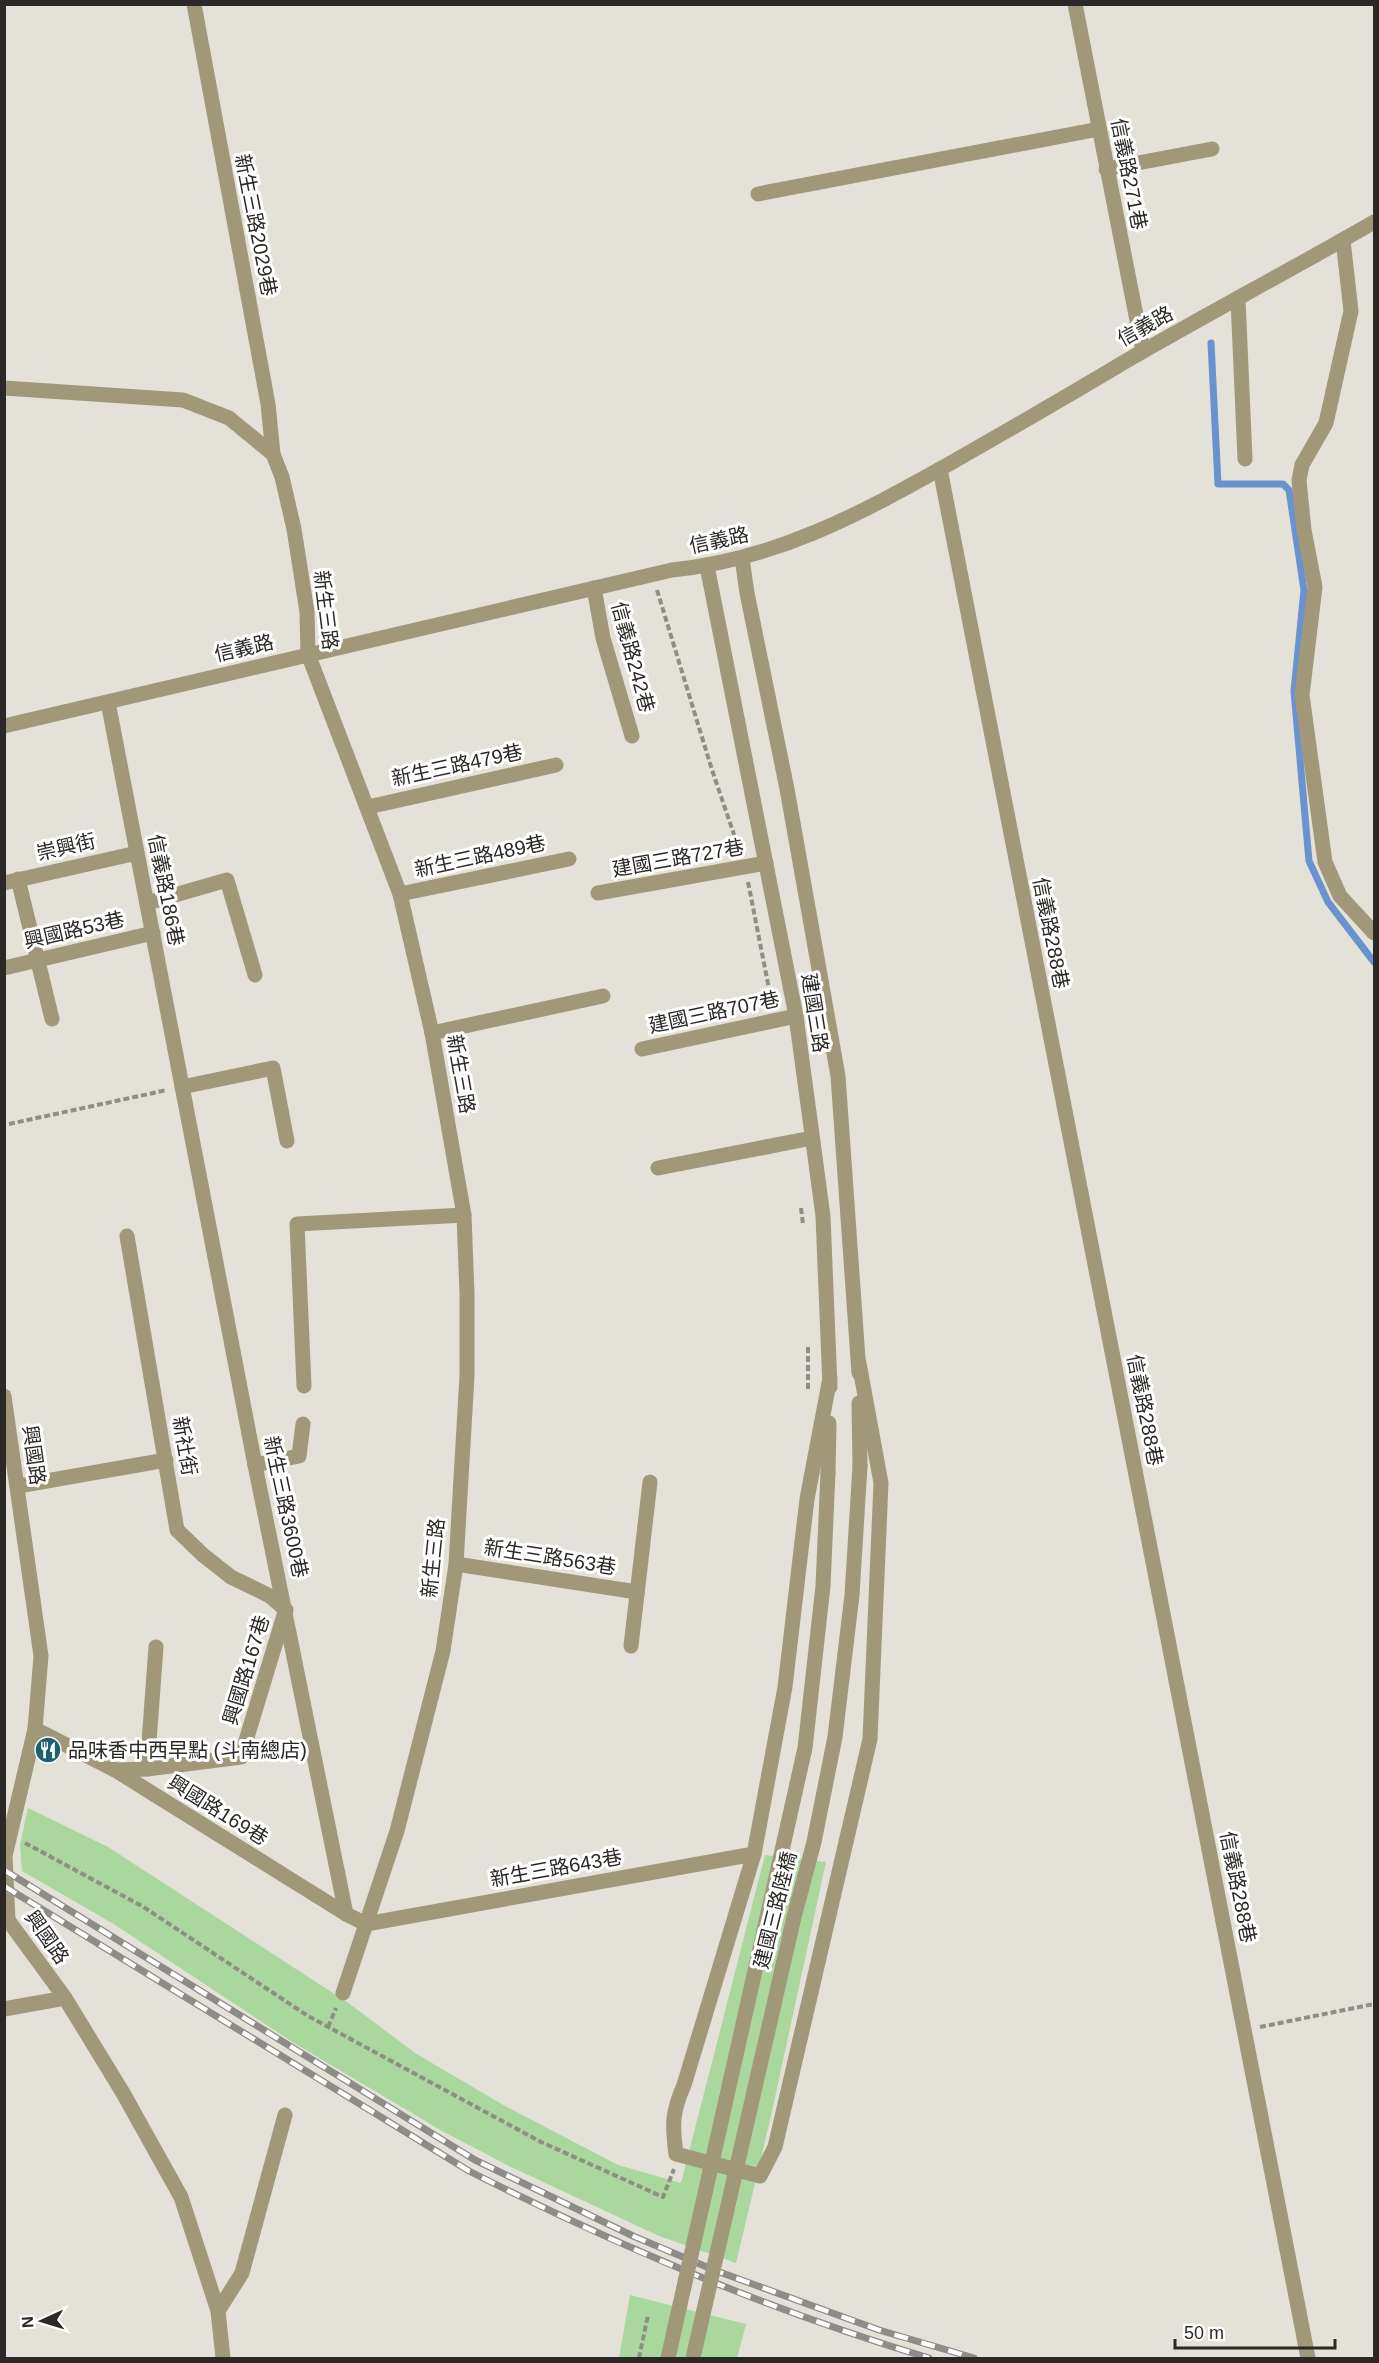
<svg xmlns="http://www.w3.org/2000/svg" width="1379" height="2363" viewBox="0 0 1379 2363" font-family="Arial,'Noto Sans TC',sans-serif">
	<style>
		.green { fill: #aad79d }
		.lines { fill: none; stroke-linecap: round; stroke-linejoin: round }
		.stream { stroke: #6993cf; stroke-width: 7 }
		.path { stroke: #8e8d86; stroke-width: 4; stroke-dasharray: 6 3; stroke-linecap: butt }
		.minor { stroke: #a19879; stroke-width: 15 }
		.rail-casing { stroke: #8d8c86; stroke-width: 7 }
		.rail { stroke: #fff; stroke-width: 4.5; stroke-dasharray: 14; stroke-linecap: butt }
		.minor-bridge { stroke: #a19879; stroke-width: 15 }
		.labels { text-anchor: middle; stroke-width: 6; stroke-linejoin: round; paint-order: stroke }
		.street-label { font-size: 20px; fill: #2a2926; stroke: #fff }
		.poi-label { font-size: 20px; fill: #2a2926; stroke: #fff; text-anchor: start }
	</style>
	<rect width="100%" height="100%" fill="#e3e1d8"/>
	<!-- green -->
	<g class="green">
		<path d="M28,1808L108,1847L350,2004L415,2053L505,2106L618,2165L681,2183L765,1855L826,1862L771,2116L736,2263L659,2236L511,2167L442,2131L294,2043L112,1923L22,1871L20,1845Z"/>
		<path d="M630,2295L746,2324L737,2358H619Z"/>
	</g>
	<g class="lines">
		<!-- stream -->
		<path class="stream" d="M1211,343L1218,484H1283L1289,490L1304,590L1294,691L1309,861L1328,902L1374,962"/>
		<!-- path -->
		<g class="path">
			<path d="M657,590L712,770L740,852"/>
			<path d="M748,882L772,1004"/>
			<path d="M9,1124L167,1090"/>
			<path d="M801,1208L803,1224"/>
			<path d="M808,1389V1345"/>
			<path d="M25,1843L142,1906L308,2016L541,2142L663,2197L674,2169"/>
			<path d="M328,2027L336,2008"/>
			<path d="M1260,2027L1374,2004"/>
			<path d="M639,2358L648,2315"/>
		</g>
		<!-- minor -->
		<g class="minor">
			<path d="M194,4L268,404L273,454"/>
			<path d="M1075,4L1143,351"/>
			<path d="M1106,169L1212,149"/>
			<path d="M758,194L1099,129"/>
			<path d="M1343,240L1351,311L1326,423L1302,465L1299,480L1304,530L1315,587L1302,695L1325,862L1340,896L1374,933"/>
			<path d="M1238,299L1245,459"/>
			<path d="M4,388L183,400L229,418L273,454L282,477L294,529L307,612L308,654L400,894L432,1033L464,1215L467,1294V1376L456,1564L443,1651L397,1831L343,1993"/>
			<path d="M940,469L1308,2358"/>
			<path d="M742,558L747,593L787,789L838,1076L859,1373"/>
			<path d="M707,566L796,1016L823,1216L830,1387"/>
			<path d="M594,588L603,638L632,736"/>
			<path d="M108,702L255,1465L346,1914L366,1924L754,1854"/>
			<path d="M4,726L672,570C777,559 858,515 949,464C1007,431 1064,398 1121,364C1205,315 1291,270 1374,222"/>
			<path d="M368,807L556,765"/>
			<path d="M18,879L52,1019"/>
			<path d="M4,883L137,853"/>
			<path d="M598,893L766,863"/>
			<path d="M400,894L569,859"/>
			<path d="M147,903L227,880L255,975"/>
			<path d="M4,968L153,933"/>
			<path d="M432,1033L603,996"/>
			<path d="M642,1049L796,1016"/>
			<path d="M182,1087L273,1068L287,1141"/>
			<path d="M658,1168L812,1138"/>
			<path d="M127,1236L177,1530L203,1555L231,1577L270,1596L286,1610"/>
			<path d="M830,1378L807,1499L785,1687L754,1854L684,2085C672,2112 672,2125 676,2154L760,2176L775,2147L870,1739L881,1483L859,1363"/>
			<path d="M304,1386L297,1224L464,1215"/>
			<path d="M4,1396L41,1656L35,1729L5,1856L8,1920L65,1998L123,2093L181,2197L218,2311L223,2358"/>
			<path d="M859,1403L860,1466"/>
			<path d="M255,1465L299,1456L303,1424"/>
			<path d="M828,1473L829,1423"/>
			<path d="M18,1486L166,1460"/>
			<path d="M456,1564L637,1592"/>
			<path d="M631,1646L650,1482"/>
			<path d="M35,1729L115,1770L346,1914"/>
			<path d="M147,1769L156,1647"/>
			<path d="M115,1770L147,1769L241,1757L285,1612"/>
			<path d="M4,2009L65,1998"/>
			<path d="M218,2311L242,2273L285,2115"/>
		</g>
		<defs>
			<g id="rail">
				<path d="M4,1870L475,2160L633,2236L714,2270L879,2330L974,2358"/>
				<path d="M4,1886L469,2171C617,2246 769,2310 929,2358"/>
			</g>
		</defs>
		<!-- rail casing -->
		<use href="#rail" class="rail-casing"/>
		<!-- rail -->
		<use href="#rail" class="rail"/>
		<!-- minor-bridge -->
		<g class="minor-bridge">
			<path d="M668,2358L805,1748L823,1586L828,1473"/>
			<path d="M693,2358L794,1917L814,1842L835,1737L852,1595L860,1466"/>
		</g>
	</g>
	<!-- icons -->
	<defs>
		<symbol id="restaurant-disc" viewBox="-11 -11 22 22"><circle r="9.5" fill="#196370" stroke="#fff"/><path d="M-5-6h1v4h1v-4h1v4h1v-4h1v5L-1.5 .5V6h-2V.5L-5-1ZM5-6V6H3V1.5H1.5Q1.5-4 5-6Z" fill="#fff"/></symbol>
	</defs>
	<g fill-rule="evenodd">
		<use href="#restaurant-disc" x="33" y="1735" width="30" height="30"/>
	</g>
	<g class="labels">
		<!-- street labels -->
		<g class="street-label">
			<text transform="translate(1129 174) rotate(79)" y="7">信義路271巷</text>
			<text transform="translate(256 225) rotate(79)" y="7">新生三路2029巷</text>
			<text transform="translate(1145 326) rotate(-29)" y="7">信義路</text>
			<text transform="translate(719 540) rotate(-12)" y="7">信義路</text>
			<text transform="translate(326 610) rotate(83)" y="7">新生三路</text>
			<text transform="translate(244 648) rotate(-13)" y="7">信義路</text>
			<text transform="translate(633 657) rotate(75)" y="7">信義路242巷</text>
			<text transform="translate(457 765) rotate(-12)" y="7">新生三路479巷</text>
			<text transform="translate(66 847) rotate(-13)" y="7">崇興街</text>
			<text transform="translate(480 856) rotate(-12)" y="7">新生三路489巷</text>
			<text transform="translate(678 858) rotate(-10)" y="7">建國三路727巷</text>
			<text transform="translate(166 890) rotate(79)" y="7">信義路186巷</text>
			<text transform="translate(74 930) rotate(-13)" y="7">興國路53巷</text>
			<text transform="translate(1051 933) rotate(79)" y="7">信義路288巷</text>
			<text transform="translate(714 1012) rotate(-12)" y="7">建國三路707巷</text>
			<text transform="translate(815 1013) rotate(81)" y="7">建國三路</text>
			<text transform="translate(461 1074) rotate(80)" y="7">新生三路</text>
			<text transform="translate(1145 1410) rotate(79)" y="7">信義路288巷</text>
			<text transform="translate(185 1446) rotate(80)" y="7">新社街</text>
			<text transform="translate(34 1455) rotate(82)" y="7">興國路</text>
			<text transform="translate(286 1507) rotate(78)" y="7">新生三路3600巷</text>
			<text transform="translate(550 1557) rotate(9)" y="7">新生三路563巷</text>
			<text transform="translate(433 1558) rotate(-84)" y="7">新生三路</text>
			<text transform="translate(246 1670) rotate(-73)" y="7">興國路167巷</text>
			<text transform="translate(218 1810) rotate(32)" y="7">興國路169巷</text>
			<text transform="translate(556 1868) rotate(-10)" y="7">新生三路643巷</text>
			<text transform="translate(1238 1887) rotate(79)" y="7">信義路288巷</text>
			<text transform="translate(775 1910) rotate(-76)" y="7">建國三路陸橋</text>
			<text transform="translate(47 1937) rotate(55)" y="7">興國路</text>
		</g>
		<!-- poi labels -->
		<g class="poi-label">
			<text x="68" y="1757">品味香中西早點 (斗南總店)</text>
		</g>
	</g>
	<!-- border -->
	<rect width="1379" height="2363" fill="none" stroke="#2a2926" stroke-width="12"/>
	<!-- north arrow -->
	<g transform="translate(42 2321) rotate(266)" stroke="#ffffff" stroke-width="4.5" paint-order="stroke">
	<path d="M0-4.5L10 22L0 15L-10 22Z" fill="#2a2926"/>
	<text y="-9" font-size="16" font-weight="bold" text-anchor="middle" fill="#2a2926">N</text>
	</g>
	<!-- scale -->
	<path d="M1175 2339v9h160v-9" fill="none" stroke="#2a2926" stroke-width="3"/>
	<text x="1184" y="2339" font-size="18" fill="#2a2926" stroke="#ffffff" stroke-width="4.5" paint-order="stroke">50 m</text>
</svg>
